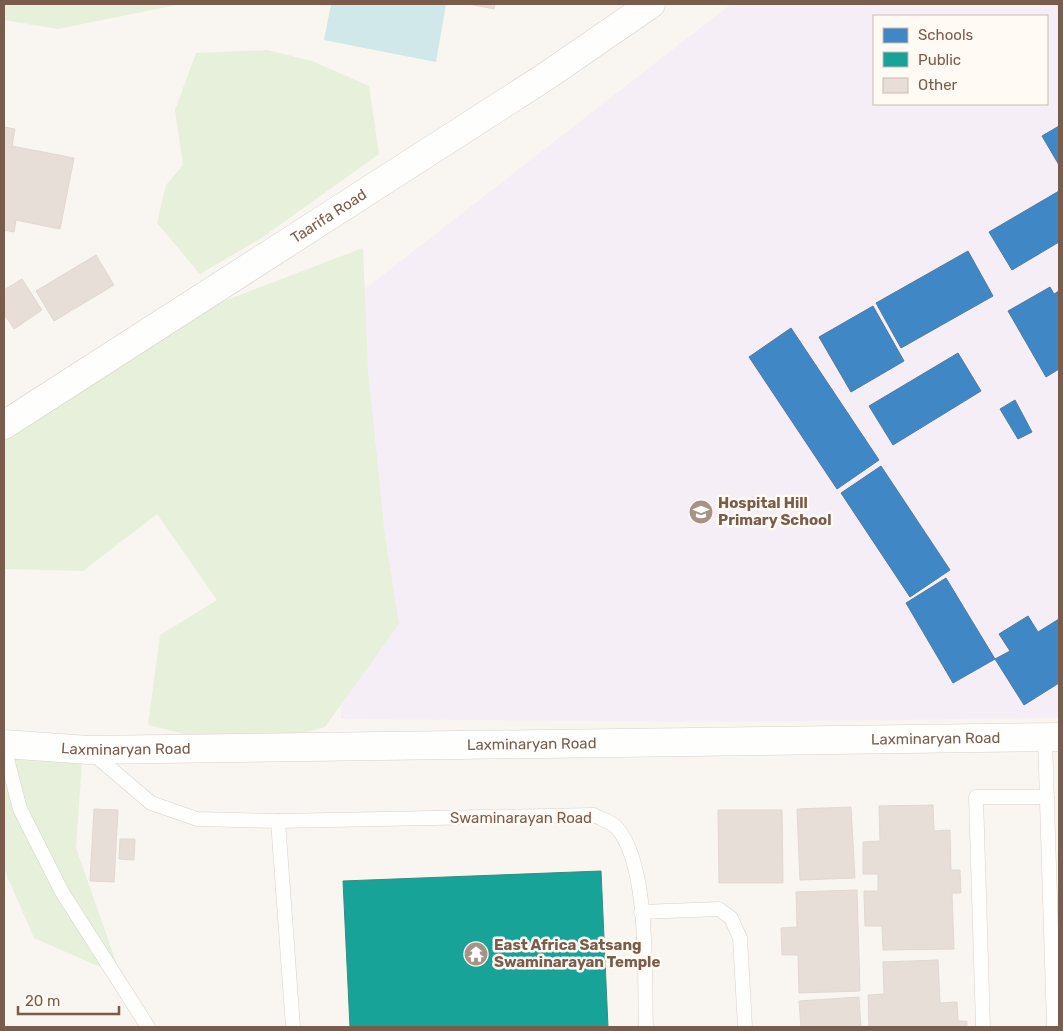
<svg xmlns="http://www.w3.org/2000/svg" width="1063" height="1031" viewBox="0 0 1063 1031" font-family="Rubik,sans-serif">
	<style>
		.education { fill: #f6eef6; fill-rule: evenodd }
		.green { fill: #e7f0db }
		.water { fill: #d0e8ea }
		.schools { fill: #3f88c5; stroke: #517ba1 }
		.public { fill: #17a398; stroke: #358e82 }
		.building { fill: #e6ded7; stroke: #e2d8d2 }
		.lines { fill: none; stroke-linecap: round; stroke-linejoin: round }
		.service-casing { stroke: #d7d1cb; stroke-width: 15 }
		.minor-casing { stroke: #d7d1cb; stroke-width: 29 }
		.tertiary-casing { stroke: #d7d1cb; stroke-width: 29 }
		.service { stroke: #fefefd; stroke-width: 14 }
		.minor { stroke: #fefefd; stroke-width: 28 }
		.tertiary { stroke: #fefefd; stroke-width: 28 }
		.labels { text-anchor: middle; stroke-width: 5; stroke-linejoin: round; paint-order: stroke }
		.street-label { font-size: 15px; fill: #7a5c4d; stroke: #fffaf3 }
		.poi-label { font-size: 15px; font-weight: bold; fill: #7a5c4d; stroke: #fffaf3; text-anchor: start }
	</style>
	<rect width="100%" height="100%" fill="#f9f5f0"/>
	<!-- education -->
	<path class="education" d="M731,4H1059V718L729,722L341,719L343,306ZM874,16H1047V104H874Z"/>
	<!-- green -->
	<g class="green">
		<path d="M4,4H181L58,29L4,20Z"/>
		<path d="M267,50L312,61L369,86L379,154L263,237L200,274L157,223L166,185L183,165L175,110L196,53Z"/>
		<path d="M363,248L368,371L385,536L399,624L325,727L246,749L148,725L160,635L217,600L157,514L83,571L4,569V414L98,349Z"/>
		<path d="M4,734L83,747L76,848L121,976L34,938L4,869Z"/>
	</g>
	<!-- water -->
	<path class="water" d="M331,4H446L436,62L324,40Z"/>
	<!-- schools -->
	<g class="schools">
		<path d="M1059,126V165L1042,136Z"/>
		<path d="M1059,191V242L1012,270L989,232Z"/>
		<path d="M968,251L993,296L901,348L876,303Z"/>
		<path d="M1050,287L1054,294L1059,291V369L1046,377L1008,311Z"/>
		<path d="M873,306L904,361L851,392L819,337Z"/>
		<path d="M791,328L879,460L837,489L749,357Z"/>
		<path d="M958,353L981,391L893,445L869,406Z"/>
		<path d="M1015,400L1032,432L1018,439L1000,409Z"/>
		<path d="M881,466L950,570L910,597L841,493Z"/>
		<path d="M946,578L995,659L953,683L906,603Z"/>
		<path d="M1028,616L1038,632L1059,619V683L1024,705L995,659L1010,651L999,634Z"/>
	</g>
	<!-- public -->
	<path class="public" d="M601,871L608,1027H350L343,881Z"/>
	<!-- building -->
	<g class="building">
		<path d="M469,4H495L494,9Z"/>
		<path d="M4,127L15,129L12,146L74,158L60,229L16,220L14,232L4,230Z"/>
		<path d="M96,255L114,285L54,321L36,291Z"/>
		<path d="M22,279L42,310L14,329L4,314V290Z"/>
		<path d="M933,805L934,831L950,830L951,870H960L961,893H952L954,949L883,950L882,926H865L864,891H878V874H863V842L880,841L879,806Z"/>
		<path d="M851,807L855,878L800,880L797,809Z"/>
		<path d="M94,809L118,810L114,882L90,881Z"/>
		<path d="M718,810H782L783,883H719Z"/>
		<path d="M120,839H135L134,860L119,859Z"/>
		<path d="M857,890L860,991L799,993L798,955H782L781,928L797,927L796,892Z"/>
		<path d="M938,960L940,1003L957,1002L958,1021H967V1027H869L868,995L884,994L883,962Z"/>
		<path d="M859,997L861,1027H801L799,1001Z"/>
	</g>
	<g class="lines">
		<defs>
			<g id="service">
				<path d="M1045,737L1054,1027"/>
				<path d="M4,747L20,809L62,892L148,1027"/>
				<path d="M90,751L151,803L197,819L278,821L594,815C601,819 612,822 617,828C650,866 644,977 646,1027"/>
				<path d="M278,821L293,1027"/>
				<path d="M641,912L719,909L731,918L740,938L745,1027"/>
				<path d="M983,1027L976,797H1047"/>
			</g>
			<g id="minor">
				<path id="s1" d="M4,744L88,750L1059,737"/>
			</g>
			<g id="tertiary">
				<path id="s2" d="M4,425L545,77L651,4"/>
			</g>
		</defs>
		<!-- service casing -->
		<use href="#service" class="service-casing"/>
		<!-- minor casing -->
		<use href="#minor" class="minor-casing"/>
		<!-- tertiary casing -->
		<use href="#tertiary" class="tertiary-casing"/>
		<!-- service -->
		<use href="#service" class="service"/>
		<!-- minor -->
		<use href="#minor" class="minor"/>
		<!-- tertiary -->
		<use href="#tertiary" class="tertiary"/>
	</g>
	<!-- icons -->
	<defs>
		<symbol id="school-disc" viewBox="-11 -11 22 22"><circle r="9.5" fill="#a69286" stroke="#fffaf3"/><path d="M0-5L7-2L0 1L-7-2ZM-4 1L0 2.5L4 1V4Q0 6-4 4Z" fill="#fff"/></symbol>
		<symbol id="temple-disc" viewBox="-11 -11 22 22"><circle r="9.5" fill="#a69286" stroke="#fffaf3"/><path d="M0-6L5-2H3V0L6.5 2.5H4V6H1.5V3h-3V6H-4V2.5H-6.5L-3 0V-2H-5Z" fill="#fff"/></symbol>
	</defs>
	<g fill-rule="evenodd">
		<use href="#school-disc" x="687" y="498" width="28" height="28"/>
		<use href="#temple-disc" x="462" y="940" width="28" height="28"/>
	</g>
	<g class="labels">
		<!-- street labels -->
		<g class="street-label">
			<text dy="5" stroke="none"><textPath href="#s2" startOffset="386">Taarifa Road</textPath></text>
			<text dy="5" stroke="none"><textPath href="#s1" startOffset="932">Laxminaryan Road</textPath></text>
			<text dy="5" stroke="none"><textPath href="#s1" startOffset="528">Laxminaryan Road</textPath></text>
			<text dy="5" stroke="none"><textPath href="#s1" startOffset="122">Laxminaryan Road</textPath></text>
			<text x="521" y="823">Swaminarayan Road</text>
		</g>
		<!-- poi labels -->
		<g class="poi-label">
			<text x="718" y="508">Hospital Hill<tspan x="718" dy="17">Primary School</tspan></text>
			<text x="494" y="950">East Africa Satsang<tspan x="494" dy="17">Swaminarayan Temple</tspan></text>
		</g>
	</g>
	<!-- border -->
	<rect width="1063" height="1031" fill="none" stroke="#7a5c4d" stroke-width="10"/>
	<!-- legend -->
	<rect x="873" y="15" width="175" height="90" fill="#fffaf3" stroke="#cabbb1"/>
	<rect x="883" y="28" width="25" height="15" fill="#3f88c5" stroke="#cabbb1"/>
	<text x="918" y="40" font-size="15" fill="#7a5c4d">Schools</text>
	<rect x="883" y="52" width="25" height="15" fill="#17a398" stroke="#cabbb1"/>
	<text x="918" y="65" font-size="15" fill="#7a5c4d">Public</text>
	<rect x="883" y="78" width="25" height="15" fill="#e6ded7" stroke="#cabbb1"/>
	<text x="918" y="90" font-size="15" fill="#7a5c4d">Other</text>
	<!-- scale -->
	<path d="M18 1006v8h101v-8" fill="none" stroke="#7a5c4d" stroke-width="2.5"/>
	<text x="25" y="1006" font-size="15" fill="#7a5c4d" stroke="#fffaf3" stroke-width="4" paint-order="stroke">20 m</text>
</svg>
